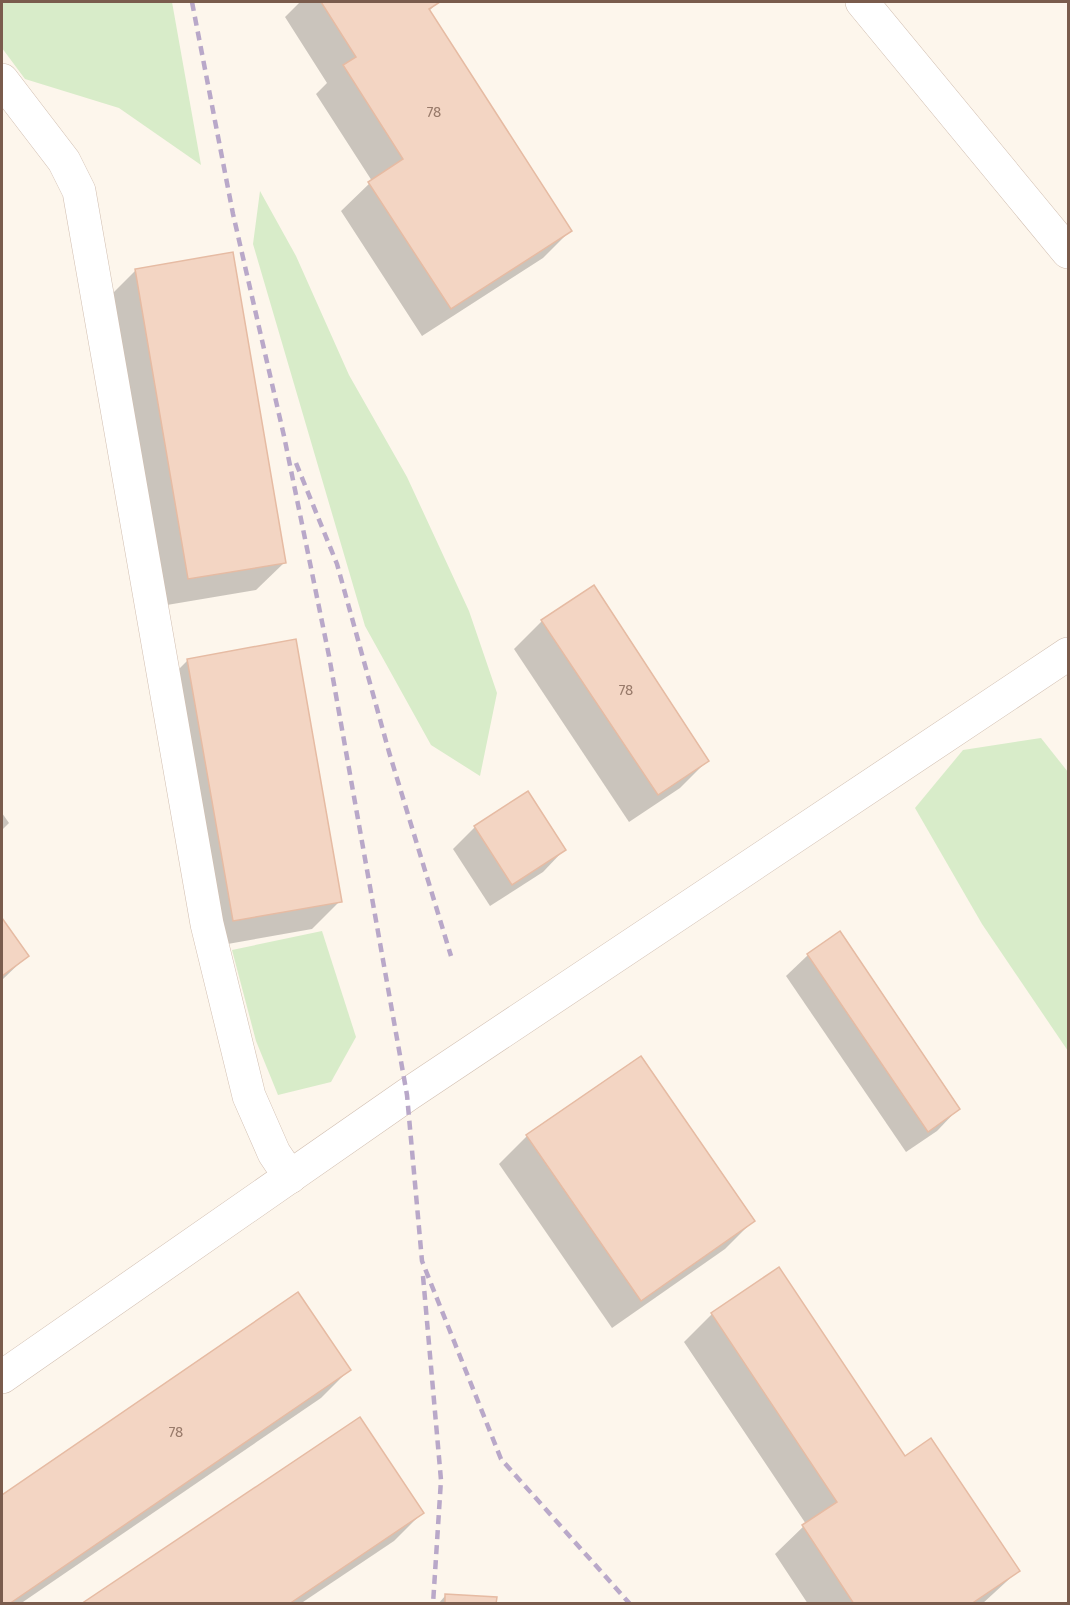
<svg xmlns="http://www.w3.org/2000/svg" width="1070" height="1605" viewBox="0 0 1070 1605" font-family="'Fira Sans',sans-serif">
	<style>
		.green { fill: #d8ecc9 }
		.shadow { fill: #0003 }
		.building { fill: #f3d5c3; stroke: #e6bba3; stroke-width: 1.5 }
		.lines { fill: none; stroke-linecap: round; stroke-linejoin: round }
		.minor-casing { stroke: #d1beb0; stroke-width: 34 }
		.minor { stroke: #fff; stroke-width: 33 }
		.rail { stroke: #b9a8c9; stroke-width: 4.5; stroke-dasharray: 9 6; stroke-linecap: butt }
		.labels { text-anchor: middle; stroke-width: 4.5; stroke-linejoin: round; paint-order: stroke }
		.number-label { font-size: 15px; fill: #987a6a }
	</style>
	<rect width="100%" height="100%" fill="#fdf6ec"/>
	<!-- green -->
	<g class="green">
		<path d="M2,2H172L201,165L119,108L25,79L2,48Z"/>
		<path d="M260,191L296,256L349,375L407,477L469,611L497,693L480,776L431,745L365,626L253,244Z"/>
		<path d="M1041,738L1068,772V1051L982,924L915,808L963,750Z"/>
		<path d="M322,931L356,1037L331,1082L278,1095L256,1041L232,950Z"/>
	</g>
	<!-- shadow -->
	<g class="shadow">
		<path d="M300,2H438L429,11L571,230L543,258L422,336L341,211L372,181L316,94L327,83L285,17Z"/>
		<path d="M136,270L285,562L256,590L161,606L108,298Z"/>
		<path d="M542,621L708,760L680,788L629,822L514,649Z"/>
		<path d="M188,660L340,901L312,929L205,948L160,688Z"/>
		<path d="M2,813L9,823L2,830Z"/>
		<path d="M475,827L564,850L543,872L490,906L453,849Z"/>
		<path d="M2,920L27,956L2,980Z"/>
		<path d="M808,955L958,1109L937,1131L906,1152L786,976Z"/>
		<path d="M527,1136L753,1221L725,1249L612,1328L499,1164Z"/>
		<path d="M298,1294L349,1370L321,1398L20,1604H2V1497Z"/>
		<path d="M712,1314L905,1458L1018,1571L982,1604H808L775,1554L806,1524L684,1342Z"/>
		<path d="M422,1513L394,1541L300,1604H83Z"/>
		<path d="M446,1595L495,1604H438Z"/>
	</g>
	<!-- building -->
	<g class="building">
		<path d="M321,2H440L429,9L572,231L451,309L368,182L403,159L343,65L356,57Z"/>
		<path d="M233,252L286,563L188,579L135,269Z"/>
		<path d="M594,585L709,761L658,795L541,620Z"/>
		<path d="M296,639L342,902L233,921L187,659Z"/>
		<path d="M528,791L566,850L512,885L474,826Z"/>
		<path d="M2,918L29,956L2,976Z"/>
		<path d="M840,931L960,1109L928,1132L807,954Z"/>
		<path d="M641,1056L755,1221L641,1301L526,1135Z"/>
		<path d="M779,1267L905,1456L931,1438L1020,1571L971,1604H854L802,1525L837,1502L711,1313Z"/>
		<path d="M298,1292L351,1370L9,1604H2V1495Z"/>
		<path d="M360,1417L424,1513L289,1604H81Z"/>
		<path d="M445,1594L497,1597L496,1604H445Z"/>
	</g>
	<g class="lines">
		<defs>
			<g id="minor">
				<path d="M862,2L1068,252"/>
				<path d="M2,80L64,161L79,191L207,924L249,1096L274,1153L290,1177"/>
				<path d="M2,1377L407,1095L1068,654"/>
			</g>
		</defs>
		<!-- minor casing -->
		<use href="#minor" class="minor-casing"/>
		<!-- minor -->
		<use href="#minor" class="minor"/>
		<!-- rail -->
		<g class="rail">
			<path d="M192,2L233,214L284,436L329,656L407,1095L422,1261L501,1459L630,1604"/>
			<path d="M296,463L337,564L389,752L451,956"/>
			<path d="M423,1276L441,1480L433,1604"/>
		</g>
	</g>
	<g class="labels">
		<!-- number labels -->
		<g class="number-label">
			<text x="434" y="117">78</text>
			<text x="626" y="695">78</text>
			<text x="176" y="1437">78</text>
		</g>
	</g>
	<!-- border -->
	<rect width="1070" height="1605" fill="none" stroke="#7a5c4d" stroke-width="6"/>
</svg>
